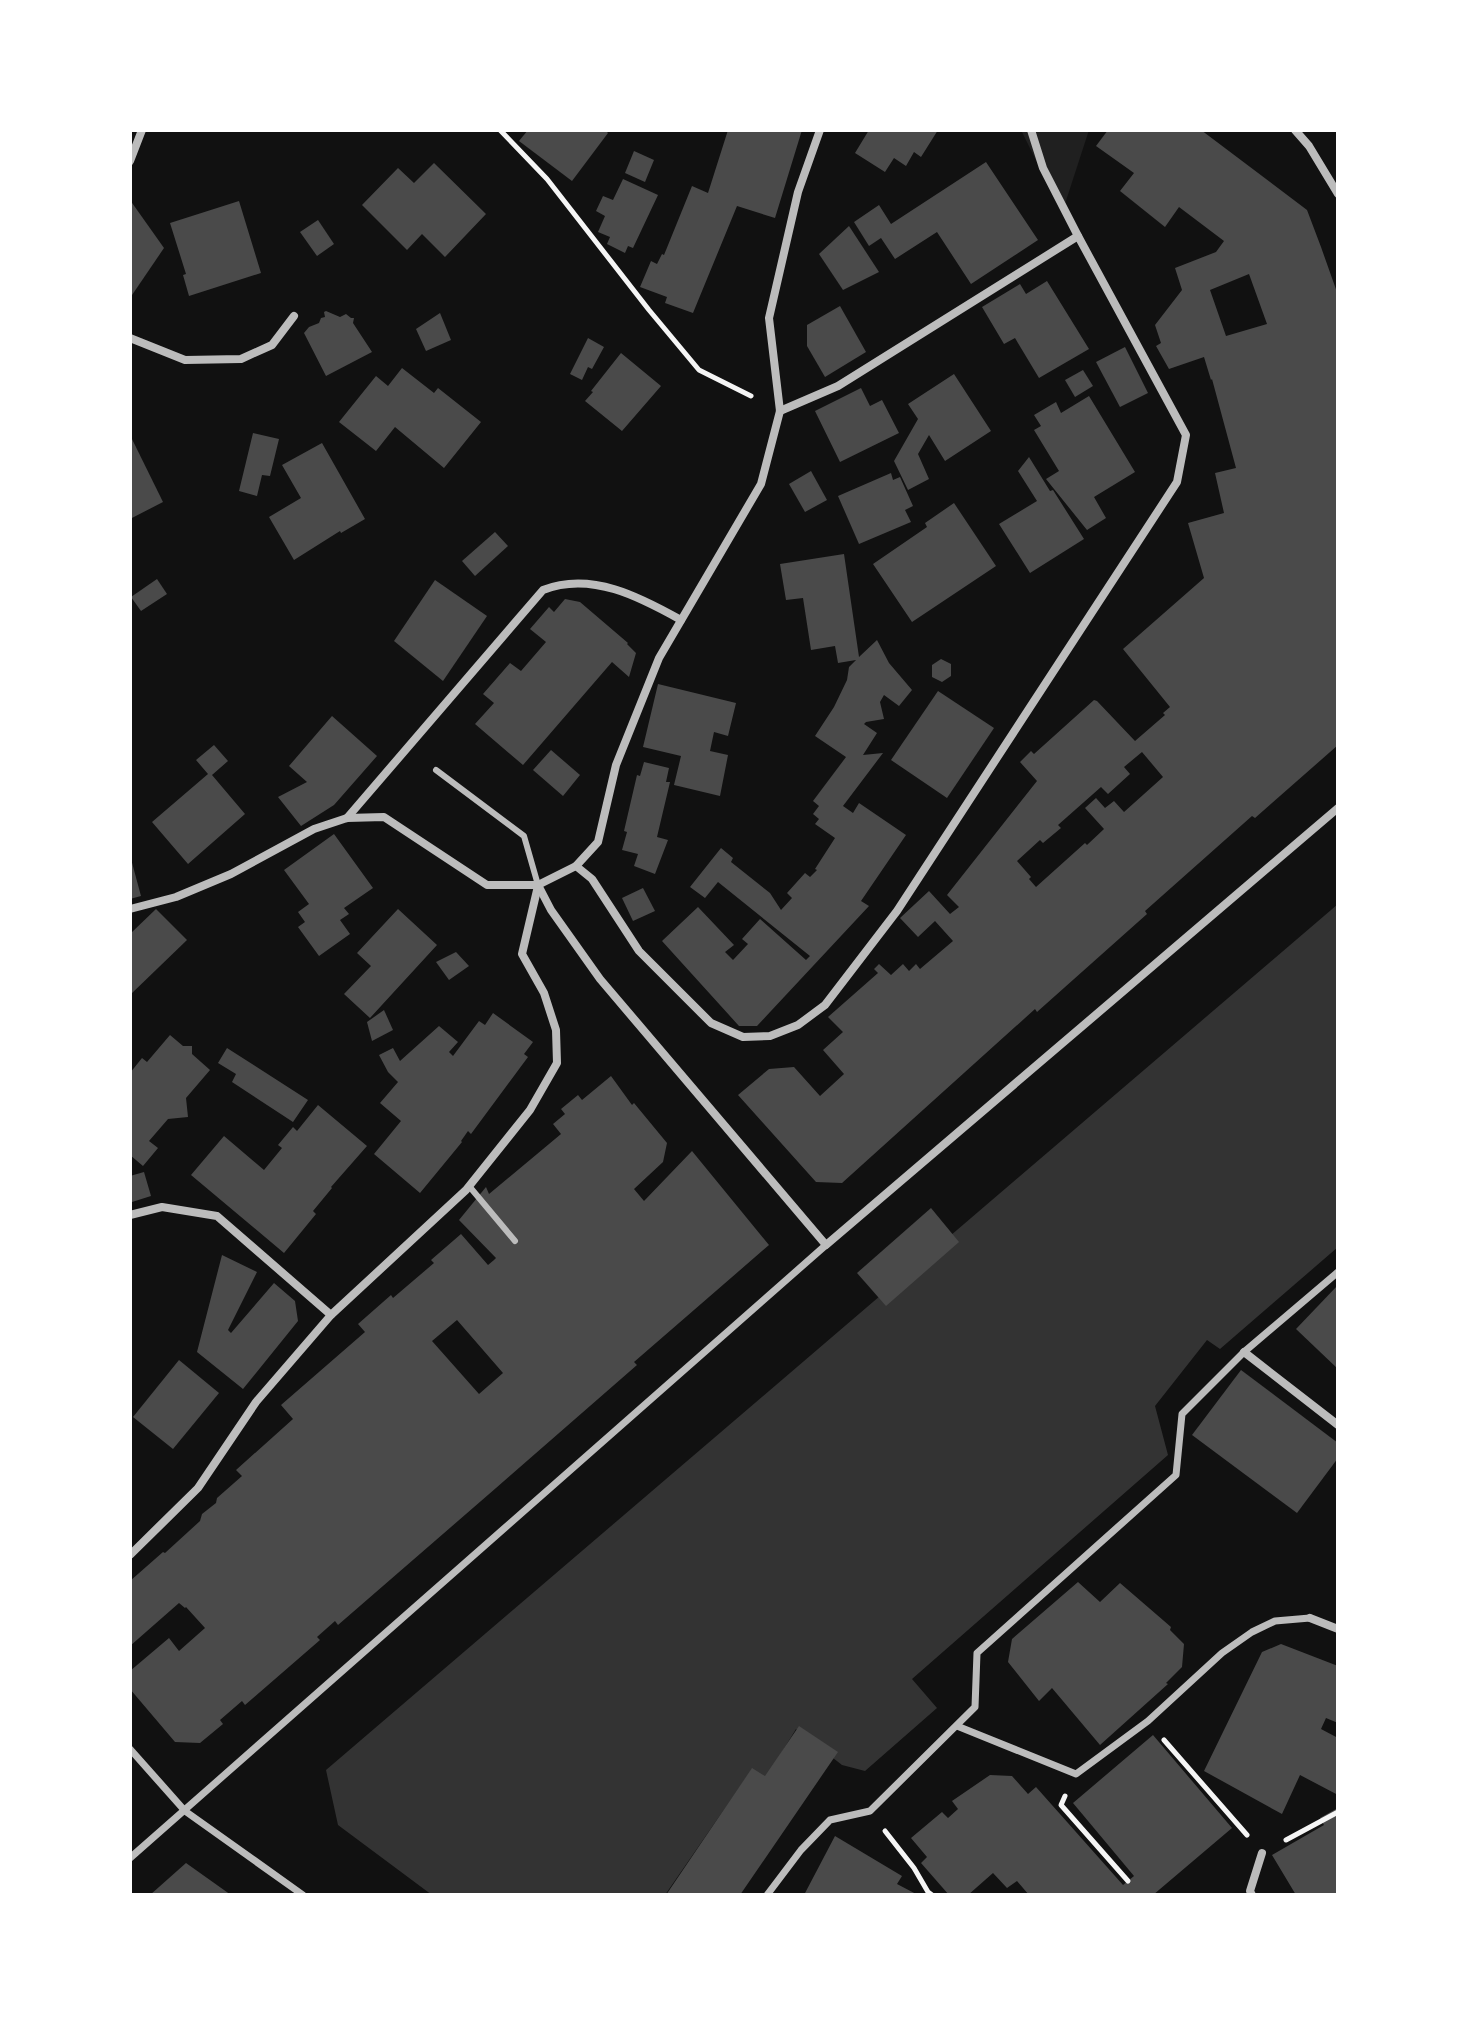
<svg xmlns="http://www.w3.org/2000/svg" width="1468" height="2025" viewBox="0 0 1468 2025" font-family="Georgia,serif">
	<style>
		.green { fill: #202020 }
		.water { fill: #333 }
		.building { fill: #4a4a4a; fill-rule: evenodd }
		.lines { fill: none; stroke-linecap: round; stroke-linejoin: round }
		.path { stroke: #f5f5f5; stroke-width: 5 }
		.service { stroke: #bcbcbc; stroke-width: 6 }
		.pedestrian { stroke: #bcbcbc; stroke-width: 7 }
		.minor { stroke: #bcbcbc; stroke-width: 8 }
	</style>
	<rect width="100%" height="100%" fill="#111"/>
	<!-- green -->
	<path class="green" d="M1021,130H1089L1062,213Z"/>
	<!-- water -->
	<path class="water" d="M1338,904V1247L1220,1349L1207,1340L1155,1406L1168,1455L912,1679L937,1708L865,1771L842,1765L796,1729L766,1778L752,1769L665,1895H432L338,1825L326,1770Z"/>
	<!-- building -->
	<g class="building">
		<path d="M528,130H605L608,133L572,181L519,141Z"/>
		<path d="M728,130H802L775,218L737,206L693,313L665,303L667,297L640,287L651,261L657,264L662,254L664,255L692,186L708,193Z"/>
		<path d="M869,130H938L921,157L914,152L906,166L894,158L885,172L855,153Z"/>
		<path d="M1108,130H1201L1307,210L1321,247L1338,295V745L1255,818L1252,816L1145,911L1147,914L1037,1012L1035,1009L842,1183L816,1182L738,1095L769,1069L794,1067L820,1096L844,1074L823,1050L843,1032L828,1017L878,973L874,969L879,964L891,975L903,964L909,971L916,964L920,969L953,941L935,921L918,937L900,918L929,891L950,914L959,907L947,895L1037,781L1020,762L1031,751L1034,754L1094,700L1097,701L1135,741L1165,715L1163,713L1170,707L1123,649L1204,578L1188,523L1224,513L1215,473L1236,468L1212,379L1211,380L1204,357L1169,369L1156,346L1161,343L1155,325L1182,290L1175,268L1216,252L1224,241L1179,207L1165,227L1120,191L1134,173L1096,146ZM1249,274L1267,324L1226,336L1210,290ZM1142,752L1163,777L1124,812L1114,801L1105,808L1096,798L1085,808L1104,829L1087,845L1085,843L1036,887L1029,879L1031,877L1017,861L1040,840L1043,843L1061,828L1058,825L1101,787L1108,794L1130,774L1124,767Z"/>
		<path d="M634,151L654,160L645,182L625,173Z"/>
		<path d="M986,162L1038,240L971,284L937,232L895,259L881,238L869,246L854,222L879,205L891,224Z"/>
		<path d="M434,163L486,214L445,257L422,234L407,250L362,205L398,168L414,183Z"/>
		<path d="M623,179L658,195L633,248L628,246L625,253L607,244L610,237L598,232L605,216L596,211L603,196L613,200Z"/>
		<path d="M130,200L164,248L130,298Z"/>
		<path d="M239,201L261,273L189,296L183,275L186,274L170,223Z"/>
		<path d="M318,220L334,244L317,256L300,232Z"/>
		<path d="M849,226L879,272L843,290L819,254Z"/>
		<path d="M1047,281L1089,349L1039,378L1015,338L1004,344L982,307L1020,284L1026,294Z"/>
		<path d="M840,306L866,352L825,377L807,346V325Z"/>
		<path d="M326,311L340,317L346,314L351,318H354L353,323L372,352L326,376L304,333L309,327L319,323L321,318L325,317L324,312Z"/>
		<path d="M440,313L451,340L426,351L416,329Z"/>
		<path d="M588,338L604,347L592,369L588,367L582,380L570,374Z"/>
		<path d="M1125,347L1148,393L1120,407L1096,362Z"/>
		<path d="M621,353L661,386L622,431L585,401L593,392L591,391Z"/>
		<path d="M402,368L434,393L438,388L481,422L444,468L395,427L376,451L339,422L376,376L388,386Z"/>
		<path d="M1083,370L1093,386L1075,397L1065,380Z"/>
		<path d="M954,374L991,431L945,461L929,435L918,454L929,479L908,490L894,461L918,419L908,404Z"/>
		<path d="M861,388L870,406L882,400L899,433L840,462L815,411Z"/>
		<path d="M1089,396L1135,472L1094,497L1106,518L1087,530L1046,479L1059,471L1034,430L1041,426L1034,415L1056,402L1061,413Z"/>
		<path d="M253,433L279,439L270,476L262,475L257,496L239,491Z"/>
		<path d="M130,435L163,502L130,519Z"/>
		<path d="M322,443L365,519L341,533L340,531L294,560L269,517L301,498L282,465Z"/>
		<path d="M1029,457L1050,491L1053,490L1084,539L1030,573L999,524L1037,501L1018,471Z"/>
		<path d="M811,471L827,500L805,512L789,484Z"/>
		<path d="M891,473L893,480L900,477L913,506L905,510L911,522L859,544L838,496Z"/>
		<path d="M954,503L996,566L912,622L873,564L927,527L925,523Z"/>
		<path d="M495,532L508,546L475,576L462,561Z"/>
		<path d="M844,554L859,657L877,640L889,663L912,690L899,706L884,695L880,702L884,719L866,722L864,724L877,733L863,755L883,753L843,806L853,813L859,803L906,835L861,901L869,906L757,1026H739L662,941L698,907L734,945L725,952L733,960L748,944L742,939L760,919L806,960L810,956L718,882L705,898L690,887L721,848L733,858L731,862L770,893L781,910L792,898L787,893L805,873L810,877L817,870L815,869L835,838L815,824L819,819L813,814L819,806L813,801L846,757L815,736L834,707L847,680L849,667L856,660L838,663L835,646L811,650L803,598L786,600L780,564Z"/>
		<path d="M157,579L167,594L141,611L131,597Z"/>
		<path d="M435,580L487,616L443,681L394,641Z"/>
		<path d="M565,599L580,602L628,643L627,644L636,653L629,677L612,662L523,765L475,724L494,703L483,694L510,663L521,671L546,642L530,629L549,607L554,612Z"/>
		<path d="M941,659L951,664V676L942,682L932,677V665Z"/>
		<path d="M658,684L736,703L728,736L714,732L710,751L728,755L720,796L674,785L681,756L643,747Z"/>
		<path d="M938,691L994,728L947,798L891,760Z"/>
		<path d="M332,716L377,756L334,805L301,826L278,797L307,782L289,766Z"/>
		<path d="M214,745L228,761L212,775L245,814L188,864L152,822L208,774L196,760Z"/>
		<path d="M551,750L580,775L563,796L533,770Z"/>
		<path d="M644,762L669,768L666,782H670L657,837L668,840L655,874L634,866L638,854L622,850L627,832L624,831L637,775L640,776Z"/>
		<path d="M334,834L373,888L344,908L349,914L340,920L350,934L319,956L298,927L305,922L298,912L309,904L284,870Z"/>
		<path d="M131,859L141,896L130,899V860Z"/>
		<path d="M643,888L655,911L633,921L622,898Z"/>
		<path d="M156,909L187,940L130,995V934Z"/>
		<path d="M398,909L437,945L370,1018L344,994L371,966L357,953Z"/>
		<path d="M456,952L469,966L449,980L436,962Z"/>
		<path d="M384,1010L393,1030L372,1041L367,1022Z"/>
		<path d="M493,1013L533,1042L524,1054L528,1057L471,1134L468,1131L461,1141L462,1142L420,1193L374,1154L401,1121L380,1103L398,1082L388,1072L379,1055L393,1048L400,1061L439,1026L458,1042L449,1052L453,1056L479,1021L485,1025Z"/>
		<path d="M170,1035L183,1046H192V1054L210,1070L186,1098L188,1117L168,1119L149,1141L158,1148L143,1166L130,1155V1073L142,1058L147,1062Z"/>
		<path d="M227,1048L308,1100L293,1122L232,1082L236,1074L218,1063Z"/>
		<path d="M611,1076L632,1105L634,1103L667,1143L663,1162L634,1189L644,1201L692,1151L769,1245L634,1362L637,1365L496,1488L338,1625L335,1621L317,1637L320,1640L245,1705L242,1701L220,1720L223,1724L200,1743L175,1742L130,1689V1671L169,1638L179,1651L205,1628L186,1607L185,1608L179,1603L130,1646V1581L163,1552L165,1553L200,1521L202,1514L216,1503L217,1498L242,1476L236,1470L293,1419L281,1405L365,1332L358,1324L391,1295L393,1298L434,1263L431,1260L461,1234L488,1265L494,1260L496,1258L459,1220L486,1187L489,1194L561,1134L553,1124L565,1114L561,1109L578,1095L582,1100ZM457,1320L503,1373L479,1394L432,1341Z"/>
		<path d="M318,1105L367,1146L331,1187L332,1188L313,1211L316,1214L284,1253L191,1175L224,1136L264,1170L282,1148L278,1145L293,1127L297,1131Z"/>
		<path d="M144,1172L151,1196L132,1202L130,1176Z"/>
		<path d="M931,1208L959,1242L886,1306L857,1273Z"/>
		<path d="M222,1255L257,1272L228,1330L231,1333L274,1283L295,1301L298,1321L243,1389L197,1352Z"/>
		<path d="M1338,1285V1369L1296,1329Z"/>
		<path d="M179,1360L219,1393L173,1449L133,1417Z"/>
		<path d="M1241,1370L1338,1443V1458L1297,1513L1192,1435Z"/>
		<path d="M1078,1582L1100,1602L1120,1583L1171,1627L1170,1630L1184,1644L1182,1667L1166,1683L1168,1684L1100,1745L1052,1688L1039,1701L1008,1662L1012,1639Z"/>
		<path d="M1281,1644L1338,1666V1723L1326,1718L1321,1729L1338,1738V1795L1300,1775L1282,1814L1204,1771L1262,1652Z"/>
		<path d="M799,1726L838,1752L740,1895H666L752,1768L765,1776Z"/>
		<path d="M1153,1735L1232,1828L1153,1895H1029L1017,1881L1007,1888L993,1873L968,1895H949L921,1863L927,1857L911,1838L942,1812L948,1818L958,1809L952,1801L990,1775L1012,1776L1028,1794L1036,1787L1123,1885L1134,1876L1073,1803Z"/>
		<path d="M1336,1809L1338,1812V1895H1296L1272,1855L1324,1825L1320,1818Z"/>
		<path d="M835,1836L902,1876L897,1884L918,1895H804Z"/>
		<path d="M186,1863L231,1895H150Z"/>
	</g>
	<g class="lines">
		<!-- path -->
		<g class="path">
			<path d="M500,130L547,179L649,310L699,370L751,396"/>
			<path d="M1164,1740L1247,1835"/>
			<path d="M1065,1796L1061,1805L1128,1881"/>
			<path d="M885,1831L914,1868L928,1892L932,1895"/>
			<path d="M1286,1840L1338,1812"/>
		</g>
		<!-- service -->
		<g class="service">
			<path d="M436,770L524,836L538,885"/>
			<path d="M469,1186L515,1241"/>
		</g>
		<!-- pedestrian -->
		<g class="pedestrian">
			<path d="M957,1726L1076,1774L1148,1721L1222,1653L1252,1632L1275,1621L1310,1618"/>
			<path d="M130,1749L185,1811L303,1895"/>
			<path d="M130,1858L826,1245"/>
			<path d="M767,1895L801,1850L830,1820L870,1811L975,1707L977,1653L1176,1475L1182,1414L1244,1352L1338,1272"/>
		</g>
		<!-- minor -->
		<g class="minor">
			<path d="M1295,130L1309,146L1338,194"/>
			<path d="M130,161L142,130"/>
			<path d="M130,338L185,360L241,359L272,345L294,316"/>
			<path d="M780,411L838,386L1078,236"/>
			<path d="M347,818L543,590C591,571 640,597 681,620"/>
			<path d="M576,866L592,879L639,951L711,1023L743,1037L770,1036L798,1025L825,1005L897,911L1177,482L1186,435L1078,236L1043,168L1031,130"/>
			<path d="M538,885L551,910L600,979L826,1245L1338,808"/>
			<path d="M130,909L176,897L231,874L314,829L347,818L384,817L487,885H538L576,866L598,842L616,765L659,658L761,484L780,411L769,318L798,192L820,130"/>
			<path d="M130,1215L162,1207L217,1216L331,1315"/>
			<path d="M1244,1352L1338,1425"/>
			<path d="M130,1555L198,1488L256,1402L331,1315L466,1190L530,1110L557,1063L556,1030L544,993L522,954L538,886"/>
			<path d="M1310,1618L1338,1629"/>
			<path d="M1252,1895L1250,1891L1262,1853"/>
		</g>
	</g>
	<!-- border -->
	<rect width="1468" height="2025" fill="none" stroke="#ffffff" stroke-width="264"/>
</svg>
